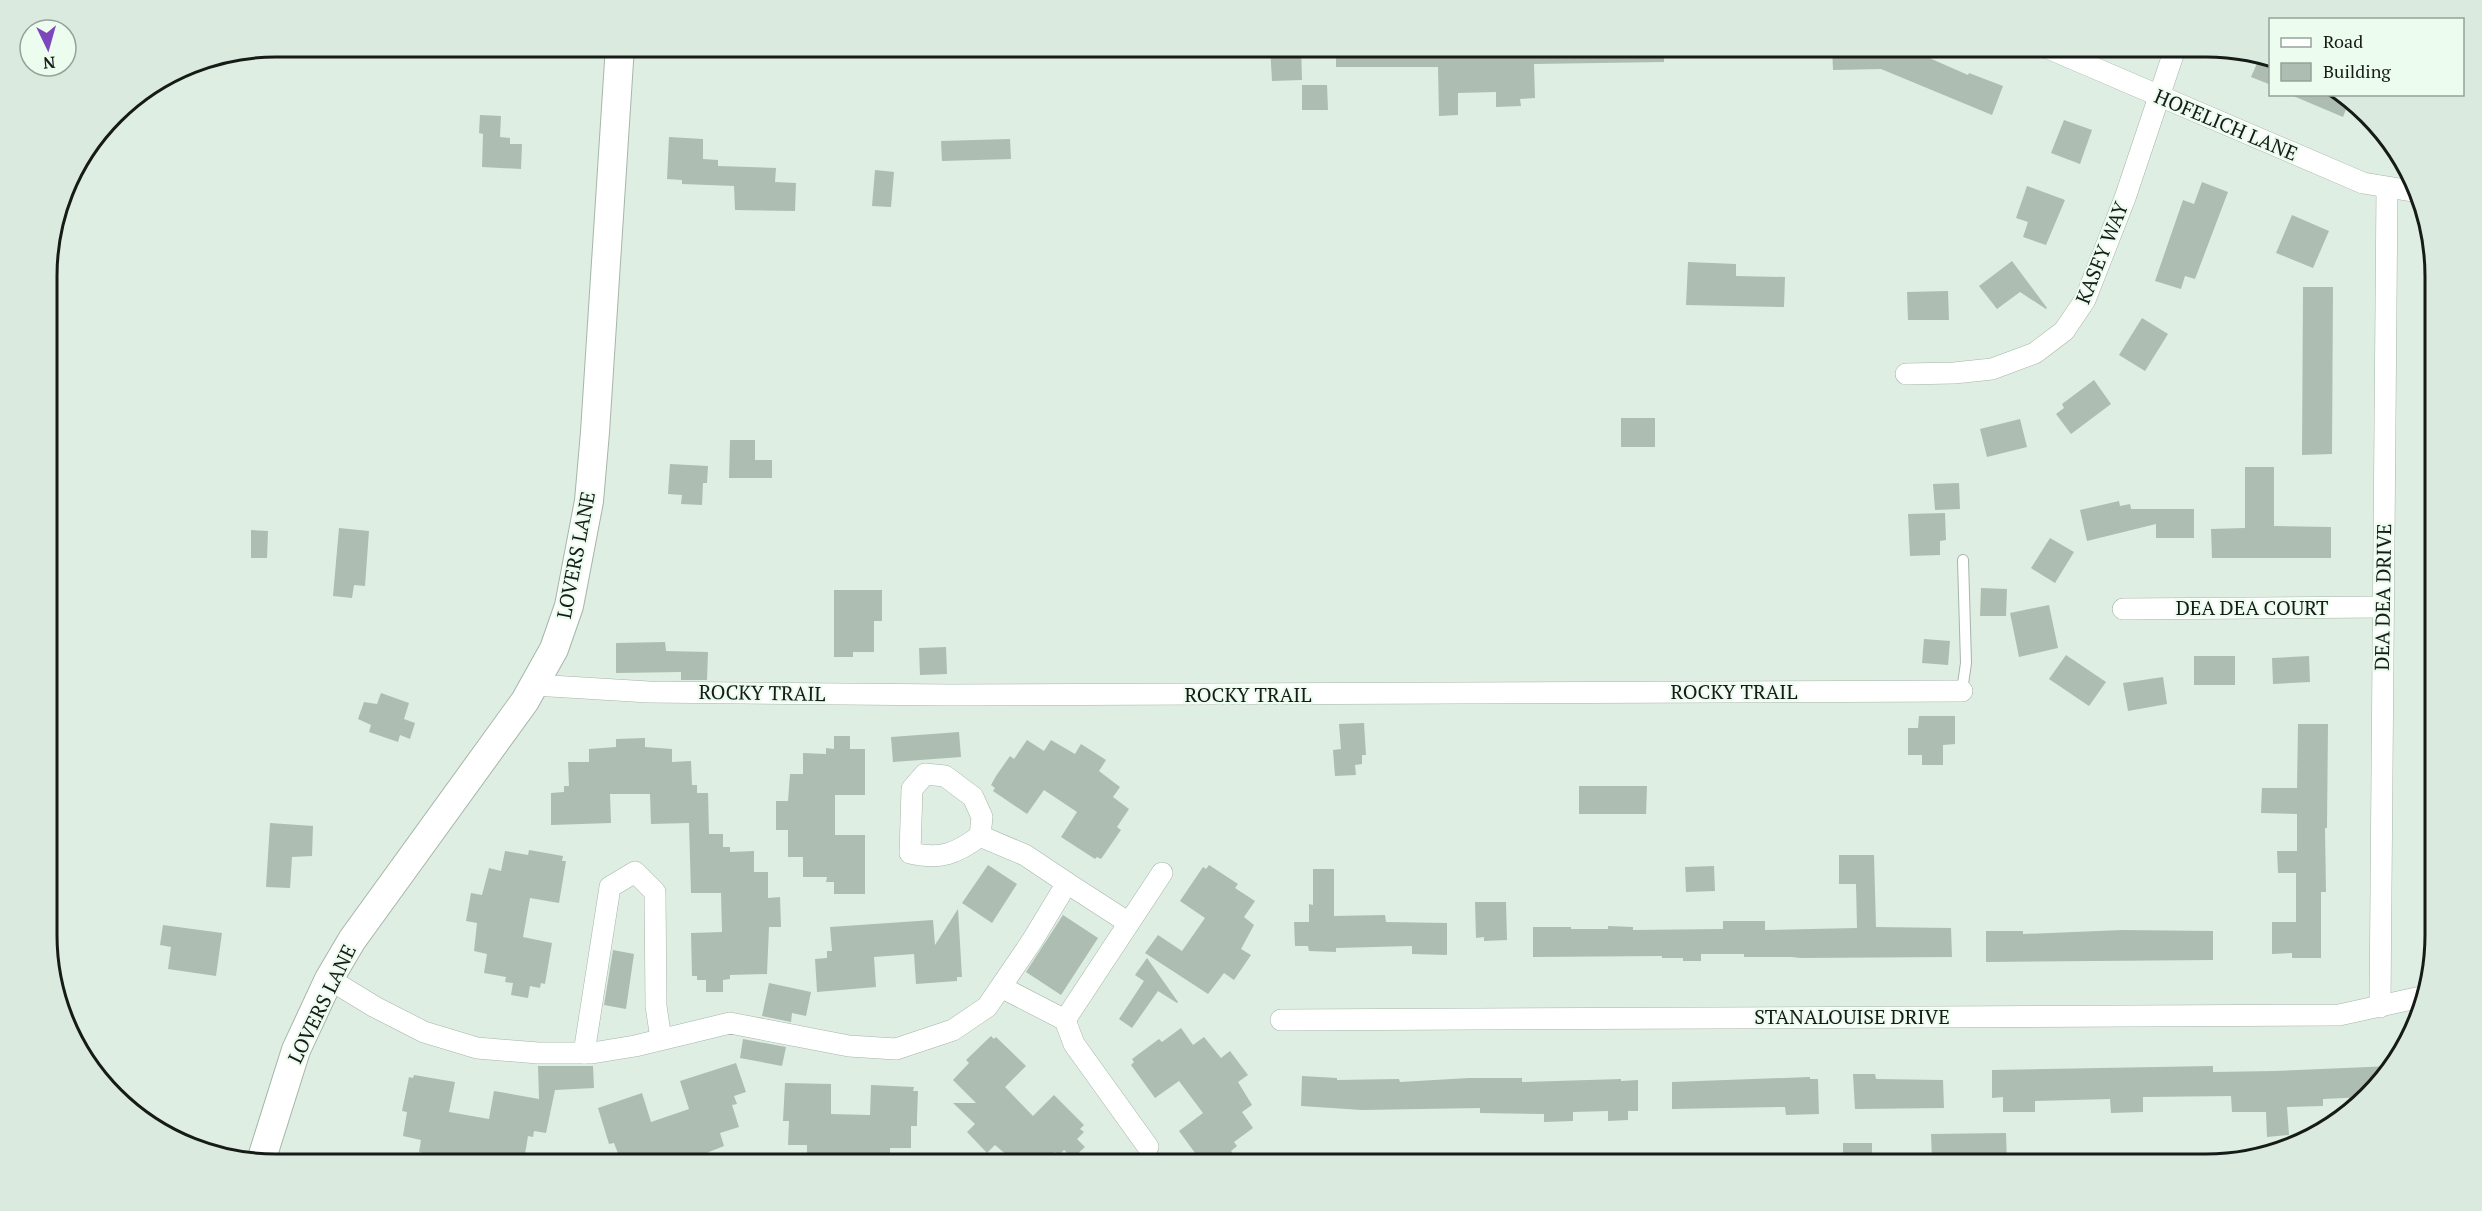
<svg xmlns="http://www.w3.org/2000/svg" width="2482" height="1211" viewBox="0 0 2482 1211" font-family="'PT Serif',serif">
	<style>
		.building { fill: #aebdb1 }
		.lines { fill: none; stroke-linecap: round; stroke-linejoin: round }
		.service-casing { stroke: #a6b5a9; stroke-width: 12 }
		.minor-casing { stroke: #a6b5a9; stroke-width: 22 }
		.secondary-casing { stroke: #a6b5a9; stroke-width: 30 }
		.service { stroke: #fff; stroke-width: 10 }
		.minor { stroke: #fff; stroke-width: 21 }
		.secondary { stroke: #fff; stroke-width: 28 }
		.labels { text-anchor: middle; stroke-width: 4.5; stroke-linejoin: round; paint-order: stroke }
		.street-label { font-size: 20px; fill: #161b17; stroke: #ecfcef }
		.rim { fill: none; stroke: #161b17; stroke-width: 3 }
	</style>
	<rect width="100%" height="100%" fill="#deeee2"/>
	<!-- building -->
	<g class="building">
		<path d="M1270,46H1301L1302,80L1272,81Z"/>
		<path d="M1336,46H1446V54L1490,52L1489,46H1664V62L1534,64L1535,98L1520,99L1521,106L1496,107V92L1458,93V115L1439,116L1438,67H1336Z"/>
		<path d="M1832,46H1902L1968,75L1969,73L2003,86L1992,115L1881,69L1833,70Z"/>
		<path d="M2259,59L2271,62V85L2251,77Z"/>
		<path d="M1302,85H1327L1328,110H1302Z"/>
		<path d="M2344,94L2350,99L2343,117L2291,95Z"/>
		<path d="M480,115L501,116L500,137L510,138V144H522L521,169L482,167L483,134L479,133Z"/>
		<path d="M2064,120L2092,130L2080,164L2051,153Z"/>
		<path d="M669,137L703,139V159L718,160V166L776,168L775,182L796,183L795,211L735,210L734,186L682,184V180L667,179Z"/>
		<path d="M1010,139L1011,159L942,161L941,141Z"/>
		<path d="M875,170L894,172L891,207L872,206Z"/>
		<path d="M2202,182L2228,192L2195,279L2185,276L2181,289L2155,281L2183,200L2194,204Z"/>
		<path d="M2027,186L2065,200L2046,245L2023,237L2028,222L2016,218Z"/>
		<path d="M2292,215L2329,231L2313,268L2276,253Z"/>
		<path d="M2012,261L2047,308L2046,309L2020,292L1997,309L1979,286Z"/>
		<path d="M1688,262L1736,264V276L1785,277L1784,307L1686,305Z"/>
		<path d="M2303,287H2333L2332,454L2302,455Z"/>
		<path d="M1948,291L1949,320H1908L1907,292Z"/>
		<path d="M2142,318L2168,334L2145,371L2119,355Z"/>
		<path d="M2094,380L2111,404L2071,434L2056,414L2064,408L2062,404Z"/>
		<rect x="1621" y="418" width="34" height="29"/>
		<path d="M2020,419L2027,447L1987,457L1980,429Z"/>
		<path d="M730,440H755V460H772V478H729Z"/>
		<path d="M670,464L708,466L707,483H703L702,505L681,504L682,495L668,494Z"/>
		<path d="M2245,467H2274V526L2331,527V558H2212L2211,529L2245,528Z"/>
		<path d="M1959,483L1960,509L1935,510L1933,484Z"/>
		<path d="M2119,501L2120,506L2130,504L2131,509H2194V538H2156V524L2087,541L2080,510Z"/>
		<path d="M1945,513L1946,540L1940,541V555L1910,556L1908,514Z"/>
		<path d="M339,528L369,531L365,586L354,585L352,598L333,596Z"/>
		<path d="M251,530L268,531L267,558H251Z"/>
		<path d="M2050,538L2074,552L2055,583L2031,568Z"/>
		<path d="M1981,588L2007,589L2006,616H1980Z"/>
		<path d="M834,590H882V621H874V652H853V657H834Z"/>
		<path d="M2049,605L2058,648L2019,657L2010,613Z"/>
		<path d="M1924,639L1950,641L1948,665L1922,663Z"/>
		<path d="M665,642L666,651L708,652L707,680H681V672L616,673V643Z"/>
		<path d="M946,647L947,674L920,675L919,648Z"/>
		<path d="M2066,655L2106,682L2089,706L2049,679Z"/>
		<rect x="2194" y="656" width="41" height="29"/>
		<path d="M2309,656L2310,682L2273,684L2272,658Z"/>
		<path d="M2163,677L2167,704L2128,711L2123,683Z"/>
		<path d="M381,693L409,703L404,719L415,723L410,739L400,735L398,742L369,732L371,725L358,719L364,702L377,704Z"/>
		<path d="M1919,716H1955V744L1943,745V765H1922V755H1908V728H1918Z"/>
		<path d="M1364,723L1366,755H1362V764L1355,765L1356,775L1335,776L1333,750L1341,749L1339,724Z"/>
		<path d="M2298,724H2328L2327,828H2325L2326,892H2321V958H2292V953L2272,954V922H2296V873H2278L2277,851H2297V814L2261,813L2262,788H2297Z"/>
		<path d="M959,732L961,757L893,762L891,737Z"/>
		<path d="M834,736H850V749H865V795H835V835H865V894H834V882H826L827,877H803V857H788V830H776V801H788L790,774H803V753L826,754V748L834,749Z"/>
		<path d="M645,738V747L672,749V762L691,761L692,785H697V793H708L709,834H723V847H730V852L754,851V872H768V898L780,897L781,927H769L767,974L730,975V979L723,980V992H706V980H697V976H692L691,933L722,932L721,893H691L689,823L651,824L650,794H610L611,823L551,825V793L564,792V786H569L568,762H589V749L616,747V739Z"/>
		<path d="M1027,740L1044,751L1051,740L1075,754L1081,744L1106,760L1099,771L1120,787L1113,797L1129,809L1117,827L1121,830L1101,859L1097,857L1095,859L1061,837L1077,812L1044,790L1027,814L993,791L995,788L991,785L996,776L1010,756L1014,759Z"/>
		<path d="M1579,786H1647L1646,814H1579Z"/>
		<path d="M270,823L313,826L312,856L292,857L290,888L266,887Z"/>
		<path d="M529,850L563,856L562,861H566L559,903L530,898L523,937L552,943L545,984L541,983L540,988L530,986L528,998L511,995L513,983L505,982L506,977L484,973L487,954L474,951L477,923L466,921L471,893L482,895L489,868L501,871L505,851L528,855Z"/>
		<path d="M1839,855H1874L1876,927L1951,928L1952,957L1801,958L1791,957H1744V954H1701V961H1683V958H1662V956L1533,957V927H1571V929H1608V926L1633,927V930L1723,929V921H1765V930L1857,928L1856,884H1839Z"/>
		<path d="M988,865L1017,884L992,923L962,903Z"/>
		<path d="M1209,865L1238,884L1235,888L1255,901L1244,917L1254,925L1241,949L1251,955L1234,980L1224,973L1208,994L1145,953L1158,935L1182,951L1205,918L1180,901L1203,867L1206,869Z"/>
		<path d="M1714,866L1715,891L1686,892L1685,867Z"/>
		<path d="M1313,869H1334V916L1385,915L1386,922L1447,923V955L1412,954V946L1336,948V952L1309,951L1308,946H1295L1294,922H1309V904L1313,905Z"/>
		<path d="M1475,902H1506L1507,940L1484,941V937L1476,938Z"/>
		<path d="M958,909L962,977H957V981L916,984L914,954L874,957L876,987L817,992L815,959L827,958V951H832L830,927L933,920L935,945Z"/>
		<path d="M1063,915L1098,938L1061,995L1026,972Z"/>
		<path d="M163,925L222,933L216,976L168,969L171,947L160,945Z"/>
		<path d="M2122,930L2213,931V960L1986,962V931H2023V934Z"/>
		<path d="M613,950L634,954L626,1009L604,1005Z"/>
		<path d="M1147,958L1178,1002L1177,1003L1158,991L1132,1028L1119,1019L1144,981L1135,975Z"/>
		<path d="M769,983L811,992L806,1016L792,1013L791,1022L762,1016Z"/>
		<path d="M1181,1028L1193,1045L1204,1037L1221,1058L1230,1051L1248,1075L1238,1082L1252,1105L1242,1112L1253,1128L1234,1142L1237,1146L1231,1151L1241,1164H1203L1179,1131L1203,1113L1179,1081L1155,1098L1131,1065L1134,1062L1132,1059L1159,1039L1162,1042Z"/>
		<path d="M991,1036L994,1039L996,1037L1026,1066L1005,1087L1033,1116L1054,1095L1084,1125L1080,1129L1084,1132L1077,1139L1085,1147L1073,1158L1064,1150L1059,1155L1055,1152L1042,1164H1035L1024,1153L1015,1162L995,1145L987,1153L967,1132L975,1124L953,1103H976L953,1080L969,1063L966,1060Z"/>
		<path d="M743,1039L786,1047L782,1066L740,1058Z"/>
		<path d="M736,1063L746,1092L734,1096L737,1104L732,1105L739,1127L720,1133L724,1146L699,1156L702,1164H643L641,1159L622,1164L614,1143L609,1144L598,1108L642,1093L651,1122L689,1109L680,1081Z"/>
		<path d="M538,1066H593L594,1088L555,1090L546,1133L534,1131L533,1137L528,1136L524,1160L503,1156L501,1164H444L445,1159L419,1152L421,1140L403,1136L407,1112L402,1111L409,1077L413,1078L414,1075L455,1082L449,1112L489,1119L494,1091L539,1099Z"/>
		<path d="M2213,1066V1072L2274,1071L2392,1066L2379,1086L2366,1097L2323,1099V1106L2287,1107L2289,1135L2267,1137L2266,1112H2232L2231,1096L2143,1097V1112L2111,1113L2110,1099L2035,1101V1112H2003V1097L1992,1098V1070Z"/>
		<path d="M1853,1074H1875L1876,1079L1943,1080L1944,1108L1855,1109Z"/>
		<path d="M1302,1076L1337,1078V1080L1399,1079L1400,1082L1469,1078H1522V1082L1621,1079V1081L1638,1080V1111H1628V1120L1608,1121V1111L1573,1112V1121L1544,1122V1114L1480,1113V1108L1362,1110L1301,1106Z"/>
		<path d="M1810,1077V1079H1818L1819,1114L1786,1115L1785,1107L1672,1109V1082Z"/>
		<path d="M785,1083L831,1084V1114L870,1115L871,1085L914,1087L913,1091H918L917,1118V1126H911V1148H890V1161H878V1163L834,1164V1162L820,1161V1159L807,1158V1145H788L789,1121H783Z"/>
		<path d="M2006,1133L2007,1163L1983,1164V1156L1932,1158L1931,1134Z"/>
		<rect x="1843" y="1143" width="29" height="21"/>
	</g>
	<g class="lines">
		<defs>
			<g id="service">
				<path d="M1962,691L1966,663L1963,560"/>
				<path d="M94,1074V1075"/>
			</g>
			<g id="minor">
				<path d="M2043,46L2363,183L2412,191"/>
				<path d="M1906,374L1954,373L1992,369L2035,353L2064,331L2085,300L2125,198L2176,46"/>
				<path d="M2123,609L2382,607"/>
				<path d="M534,685L649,692L950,695L1962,691"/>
				<path d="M1067,883L1129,923"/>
				<path d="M329,979L375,1007L424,1032L477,1048L538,1053H592L635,1046L730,1023L849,1046L896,1049L953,1030L987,1007L1032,941L1067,883L1025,855L980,836C956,854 940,860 910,853L912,789L925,774L945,776L973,797L982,817L980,836"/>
				<path d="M1001,987L1065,1020L1074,1044L1148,1147"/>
				<path d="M2380,1007L2387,188"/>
				<path d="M1065,1020L1162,873"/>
				<path d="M1281,1020L2339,1015L2421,997"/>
				<path d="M584,1053L610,887L635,872L655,892L656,1006L661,1039"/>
			</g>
			<path id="secondary" d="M261,1161L296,1050L329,979L352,940L525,701L554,649L569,606L589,501L595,432L620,46"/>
		</defs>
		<!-- service casing -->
		<use href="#service" class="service-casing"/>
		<!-- minor casing -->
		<use href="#minor" class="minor-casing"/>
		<!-- secondary casing -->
		<use href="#secondary" class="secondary-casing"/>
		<!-- service -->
		<use href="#service" class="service"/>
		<!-- minor -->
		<use href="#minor" class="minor"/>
		<!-- secondary -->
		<use href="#secondary" class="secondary"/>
	</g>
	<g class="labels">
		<!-- street labels -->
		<g class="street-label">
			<text transform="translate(2226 125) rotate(23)" y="7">HOFELICH LANE</text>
			<text transform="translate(2102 253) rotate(-68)" y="7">KASEY WAY</text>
			<text transform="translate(576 555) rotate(-79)" y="7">LOVERS LANE</text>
			<text transform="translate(2383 597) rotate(-89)" y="7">DEA DEA DRIVE</text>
			<text x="2252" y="615">DEA DEA COURT</text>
			<text x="1734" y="699">ROCKY TRAIL</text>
			<text transform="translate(762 693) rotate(1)" y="7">ROCKY TRAIL</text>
			<text x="1248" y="702">ROCKY TRAIL</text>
			<text transform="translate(322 1004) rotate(-64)" y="7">LOVERS LANE</text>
			<text x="1852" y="1024">STANALOUISE DRIVE</text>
		</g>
	</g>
	<!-- crop -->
	<path d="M0 0H2482V1211H0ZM276 57H2206A219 219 0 0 1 2425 276V935A219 219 0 0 1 2206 1154H276A219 219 0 0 1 57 935V276A219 219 0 0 1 276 57Z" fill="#dbeade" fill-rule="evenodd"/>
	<path class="rim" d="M276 57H2206A219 219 0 0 1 2425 276V935A219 219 0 0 1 2206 1154H276A219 219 0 0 1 57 935V276A219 219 0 0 1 276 57Z"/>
	<!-- legend -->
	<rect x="2269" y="18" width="195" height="78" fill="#ecfcef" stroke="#96a299" stroke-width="1.5"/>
	<rect x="2281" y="38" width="30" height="9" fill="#ffffff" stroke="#96a299" stroke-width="1.5"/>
	<text x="2323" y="48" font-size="18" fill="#161b17">Road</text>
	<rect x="2281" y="63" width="30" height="18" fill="#aebdb1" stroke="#96a299" stroke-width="1.5"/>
	<text x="2323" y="78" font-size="18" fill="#161b17">Building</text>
	<!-- north arrow -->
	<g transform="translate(48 48) rotate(175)"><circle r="28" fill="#ecfcef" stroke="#96a299" stroke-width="1.5"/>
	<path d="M0-4.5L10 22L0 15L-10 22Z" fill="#7e46bd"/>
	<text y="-9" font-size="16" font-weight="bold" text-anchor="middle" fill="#161b17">N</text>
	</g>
</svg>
